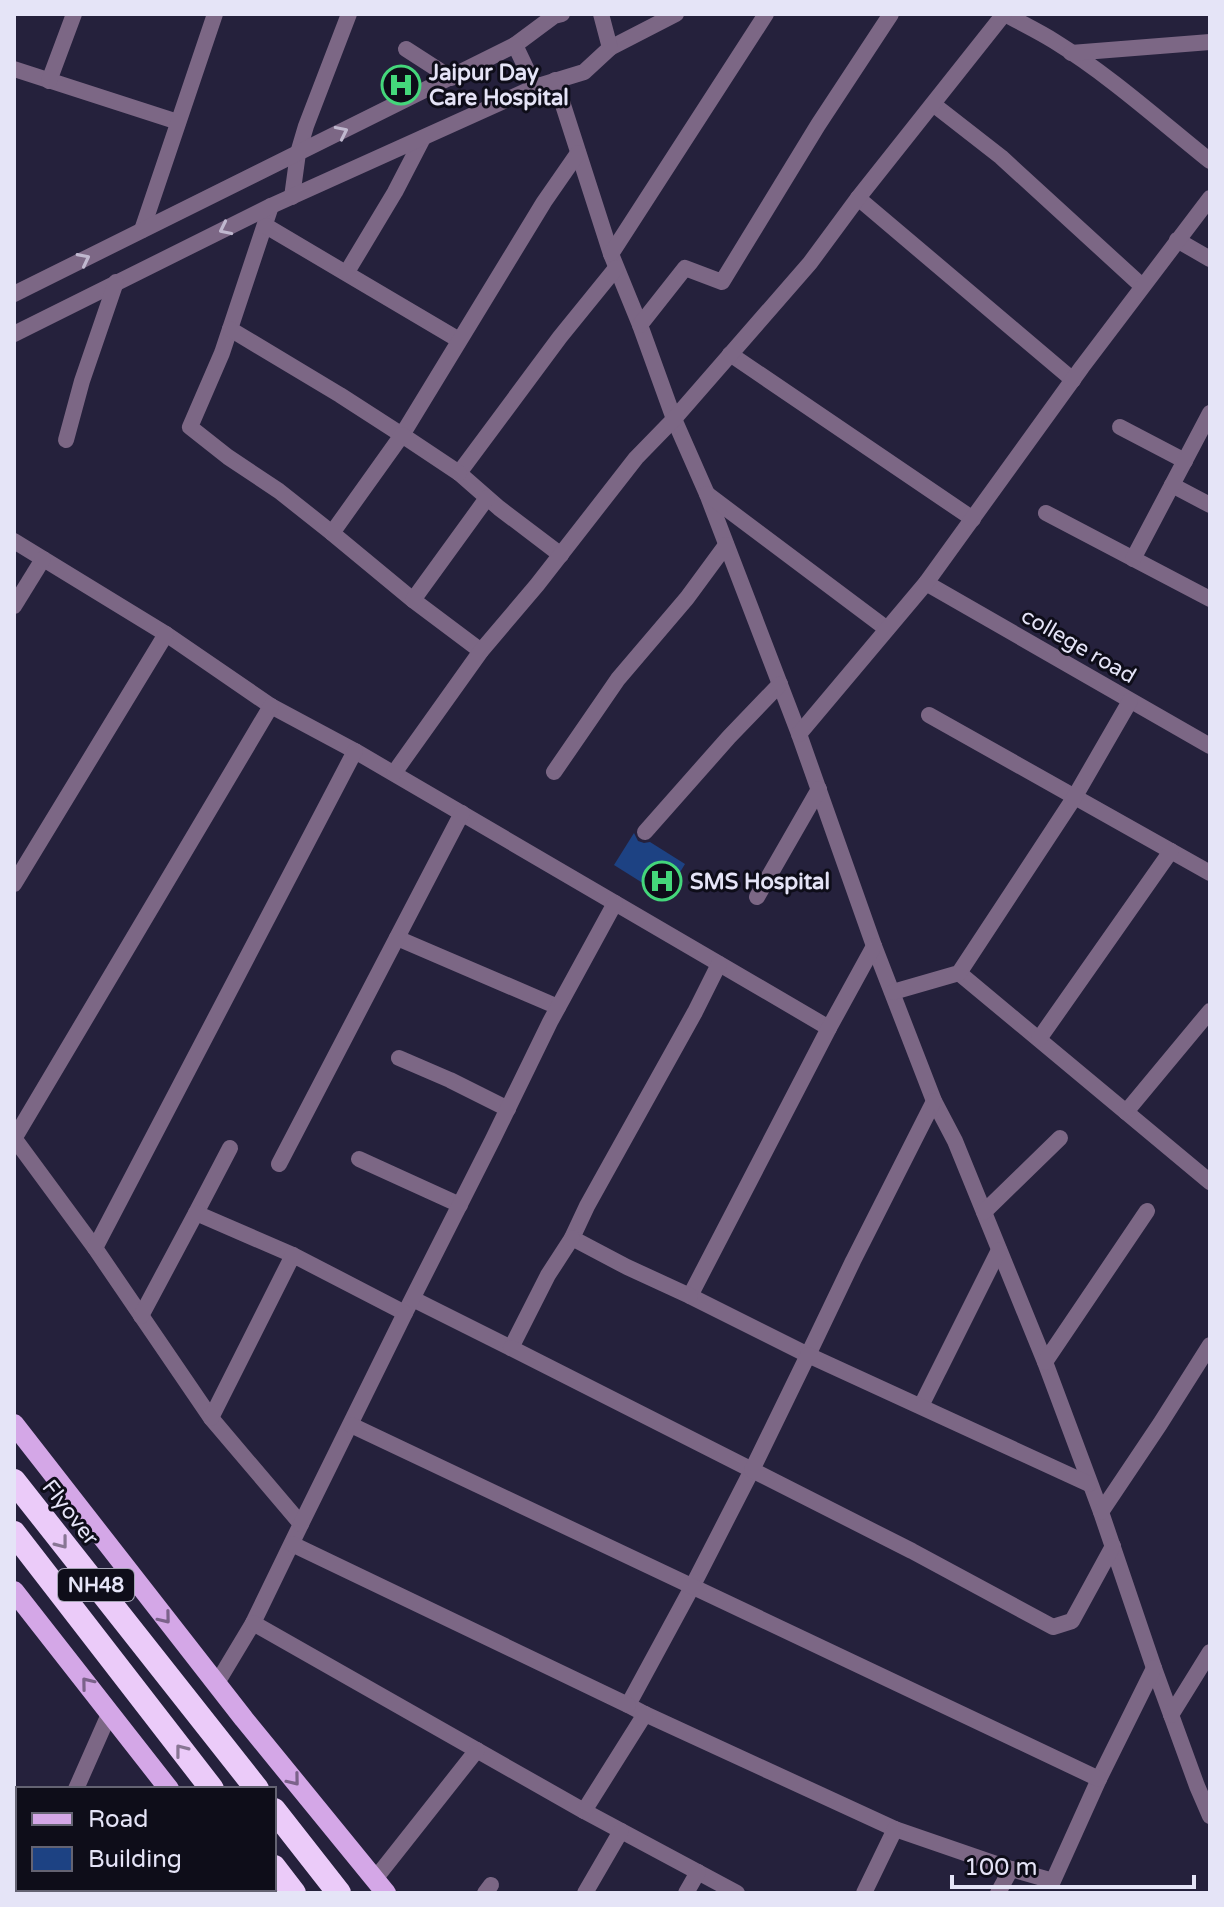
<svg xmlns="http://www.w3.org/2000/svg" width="1224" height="1907" viewBox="0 0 1224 1907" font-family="'Varela Round',sans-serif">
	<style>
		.building { fill: #1d4283 }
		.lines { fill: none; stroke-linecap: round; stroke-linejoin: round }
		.minor { stroke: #7c6785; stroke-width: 16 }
		.major { stroke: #d4a7e7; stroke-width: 20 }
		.highway { stroke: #ebcbf9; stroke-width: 24 }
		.oneway { stroke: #c0b8cf }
		.oneway2 { stroke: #887694 }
		.oneway3 { stroke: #7b628a }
		.labels { text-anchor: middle; stroke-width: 6; stroke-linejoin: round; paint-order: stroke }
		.shield { fill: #0e0d19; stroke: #a4a4b4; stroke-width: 2 }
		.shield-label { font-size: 20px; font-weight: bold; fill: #e5e4f7 }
		.poi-label { font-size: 22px; font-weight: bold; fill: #e5e4f7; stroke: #0e0d19; text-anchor: start }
		.street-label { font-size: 22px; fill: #e5e4f7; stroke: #0e0d19 }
	</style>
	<rect width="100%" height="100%" fill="#25213c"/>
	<!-- building -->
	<path class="building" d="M634,833L638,841L644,843L650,842L685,864L665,897L614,865Z"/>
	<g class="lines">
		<!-- minor -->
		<g class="minor">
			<path d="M1005,14C1021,23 1038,31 1054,41C1109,75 1159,120 1210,161"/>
			<path d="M610,48L676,14"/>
			<path d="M406,49L451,78"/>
			<path d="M1071,53L1210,42"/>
			<path d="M14,69L178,122"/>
			<path d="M555,80L611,254L640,325L674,419L707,494L799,734L874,946L934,1101L955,1141L1045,1362L1101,1512L1154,1668L1197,1786L1210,1816"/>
			<path d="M49,81L74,14"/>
			<path d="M535,87L515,45L554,16L562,14"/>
			<path d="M933,104L1001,157L1142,286"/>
			<path d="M292,197L298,153L306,126L349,14"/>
			<path d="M858,198L1073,380"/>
			<path d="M271,206L222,353L190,427L228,457L279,491L332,533"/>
			<path d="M266,226L459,340"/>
			<path d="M142,230L215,14"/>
			<path d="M1177,240L1210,259"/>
			<path d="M611,254L766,14"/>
			<path d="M347,272L395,192L423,138"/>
			<path d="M14,294L515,45"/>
			<path d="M640,325L685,268L722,282L818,125L891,14"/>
			<path d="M230,329L340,395L402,435L544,202L578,153"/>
			<path d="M14,334L271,206L535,87L584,72L610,48L601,14"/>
			<path d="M730,354L973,519"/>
			<path d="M1120,427L1185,461"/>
			<path d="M66,440L82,381L116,282"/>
			<path d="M1172,485L1210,505"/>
			<path d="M707,494L887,629"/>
			<path d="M1046,513L1210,599"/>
			<path d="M14,541L166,634L271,706L355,751L829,1028"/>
			<path d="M561,555L499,508L459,473L560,337L616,268"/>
			<path d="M1133,559L1210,413"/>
			<path d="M926,583L1210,746"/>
			<path d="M413,600L332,533L402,435L459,473"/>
			<path d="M14,606L43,559"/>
			<path d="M481,651L413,600L487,498"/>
			<path d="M929,715L1210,873"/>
			<path d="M799,734L926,583L1082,367L1210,198"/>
			<path d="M554,772L618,679L687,598L726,545"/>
			<path d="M394,773L481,651L537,585L636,458L674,419L810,263L858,198L1004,14"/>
			<path d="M645,832L729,737L780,684"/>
			<path d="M14,884L166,634"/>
			<path d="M757,897L819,789"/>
			<path d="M397,938L558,1007"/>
			<path d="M874,946L829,1028L690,1296L808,1355L853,1261L934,1101"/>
			<path d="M959,973L1210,1182"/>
			<path d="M893,992L959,973L1074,798L1130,701"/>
			<path d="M1039,1039L1171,851"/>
			<path d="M399,1058L450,1080L508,1109"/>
			<path d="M1126,1112L1210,1011"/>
			<path d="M14,1138L95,1248L211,1418L301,1524L253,1623L217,1683"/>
			<path d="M14,1139L271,706"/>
			<path d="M359,1159L460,1205"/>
			<path d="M279,1164L462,813"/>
			<path d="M984,1212L1060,1138"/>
			<path d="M196,1213L230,1148"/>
			<path d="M95,1248L355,751"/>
			<path d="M690,1296L627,1267L572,1238L587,1206L695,1012L719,964"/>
			<path d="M413,1299L511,1348L548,1275L572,1238"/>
			<path d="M405,1313L493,1139L550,1022L615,903"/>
			<path d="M141,1316L196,1213L293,1255"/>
			<path d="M511,1348L752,1470L692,1587L628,1705L645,1714L895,1829L1011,1869L1053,1881L1099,1779L1154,1668"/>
			<path d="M1045,1362L1147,1211"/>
			<path d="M921,1406L999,1250"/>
			<path d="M211,1418L293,1255L405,1313L301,1524"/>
			<path d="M351,1425L1099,1779"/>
			<path d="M1089,1484L808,1355L752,1470L912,1551L1053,1627L1072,1621L1113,1546"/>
			<path d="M1101,1512L1160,1424L1210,1345"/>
			<path d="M292,1544L628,1705"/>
			<path d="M253,1623L584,1811L737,1893"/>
			<path d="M1171,1715L1210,1652"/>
			<path d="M76,1789L110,1712"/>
			<path d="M584,1811L645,1714"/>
			<path d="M375,1879L477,1750"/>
			<path d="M31,1893L33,1889"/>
			<path d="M126,1893L128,1889"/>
			<path d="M485,1893L491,1885"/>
			<path d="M585,1893L621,1831"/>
			<path d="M686,1893L698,1872"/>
			<path d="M864,1893L895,1829"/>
			<path d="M998,1893L1011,1869"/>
		</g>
		<!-- major -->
		<g class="major">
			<path d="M14,1424L244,1719L386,1893"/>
			<path d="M14,1591L169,1789"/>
			<path d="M247,1889L250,1893"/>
		</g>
		<!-- highway -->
		<g class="highway">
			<path d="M14,1481L257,1789"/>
			<path d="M14,1533L212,1789"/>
			<path d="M274,1810L339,1893"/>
			<path d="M274,1867L294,1893"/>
		</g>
	</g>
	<!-- one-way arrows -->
	<defs><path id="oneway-chevron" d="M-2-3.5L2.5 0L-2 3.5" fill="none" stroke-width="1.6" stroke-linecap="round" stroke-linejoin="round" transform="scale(2)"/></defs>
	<g class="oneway">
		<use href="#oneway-chevron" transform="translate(342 132) rotate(-26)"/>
		<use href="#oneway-chevron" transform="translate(225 229) rotate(154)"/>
		<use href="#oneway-chevron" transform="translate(84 259) rotate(-27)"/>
	</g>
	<g class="oneway2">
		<use href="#oneway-chevron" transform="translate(62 1543) rotate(52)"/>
		<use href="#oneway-chevron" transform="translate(181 1750) rotate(-128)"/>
	</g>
	<g class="oneway3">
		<use href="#oneway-chevron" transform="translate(165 1618) rotate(51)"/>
		<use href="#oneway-chevron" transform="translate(87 1683) rotate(-129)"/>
		<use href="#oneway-chevron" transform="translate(294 1780) rotate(51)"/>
	</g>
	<!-- icons -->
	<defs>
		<symbol id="hospital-ring" viewBox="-11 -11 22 22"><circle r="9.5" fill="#0e0d19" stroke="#44d77b" stroke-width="1.5"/><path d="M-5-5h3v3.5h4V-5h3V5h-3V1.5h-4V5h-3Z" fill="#44d77b"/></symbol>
	</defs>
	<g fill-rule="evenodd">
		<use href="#hospital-ring" x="379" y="63" width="44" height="44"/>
		<use href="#hospital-ring" x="640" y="859" width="44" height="44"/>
	</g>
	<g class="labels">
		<!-- shield labels -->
		<rect class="shield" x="58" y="1569" width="76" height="32" rx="6"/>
		<g class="shield-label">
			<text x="96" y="1592">NH48</text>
		</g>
		<!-- poi labels -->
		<g class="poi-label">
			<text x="429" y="80">Jaipur Day<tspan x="429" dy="25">Care Hospital</tspan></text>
			<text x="690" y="889">SMS Hospital</text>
		</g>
		<!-- street labels -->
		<g class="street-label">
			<text transform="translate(1079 645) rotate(30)" y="8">college road</text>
			<text transform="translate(71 1512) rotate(52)" y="8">Flyover</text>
		</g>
	</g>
	<!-- border -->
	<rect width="1224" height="1907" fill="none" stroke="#e5e4f7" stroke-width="32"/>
	<!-- legend -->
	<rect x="16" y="1787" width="260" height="104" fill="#0e0d19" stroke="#646372" stroke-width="2"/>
	<rect x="32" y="1813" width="40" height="12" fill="#d4a7e7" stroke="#646372" stroke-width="2"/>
	<text x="88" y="1827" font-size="24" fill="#e5e4f7">Road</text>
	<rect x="32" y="1847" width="40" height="24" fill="#1d4283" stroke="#646372" stroke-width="2"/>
	<text x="88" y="1867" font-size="24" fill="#e5e4f7">Building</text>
	<!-- scale -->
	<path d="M952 1875v12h242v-12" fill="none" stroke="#e5e4f7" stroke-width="4"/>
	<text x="964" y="1875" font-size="24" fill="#e5e4f7" stroke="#0e0d19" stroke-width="6" paint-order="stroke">100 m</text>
</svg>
